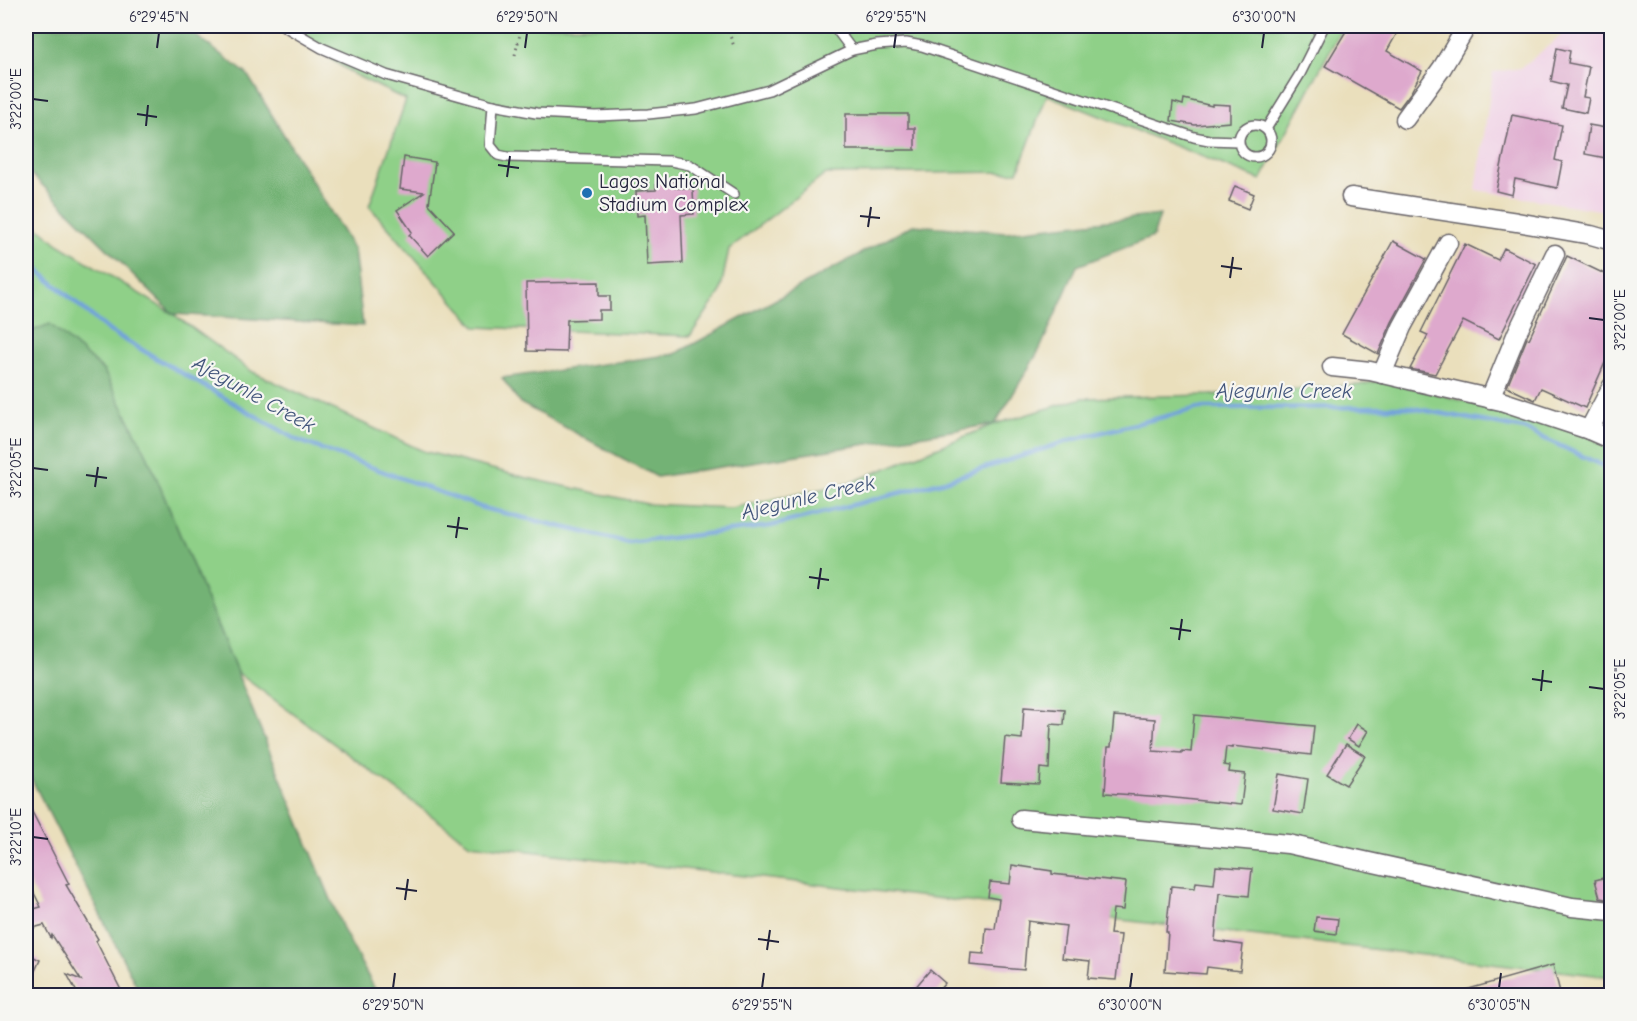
<svg xmlns="http://www.w3.org/2000/svg" width="1637" height="1021" viewBox="0 0 1637 1021" font-family="'Comic Neue',sans-serif">
	<style>
		.built { fill: #f0d0e5 }
		.green { fill: #8fd088; stroke: #587962; stroke-width: 1.5 }
		.forest { fill: #73b274; stroke: #4a6a58; stroke-width: 1.5 }
		.lines { fill: none; stroke-linecap: round; stroke-linejoin: round }
		.stream { stroke: #71a1db; stroke-width: 4.5 }
		.building { fill: #dea9cd }
		.lane-casing { stroke: #686468; stroke-width: 12 }
		.street-casing { stroke: #686468; stroke-width: 21 }
		.path { stroke: #686468; stroke-width: 3; stroke-dasharray: 1.5 4.5; stroke-linecap: butt }
		.lane { stroke: #fff; stroke-width: 9 }
		.street { stroke: #fff; stroke-width: 18 }
		.ticks { fill: none; stroke: #22223b; stroke-width: 2 }
		.poi-dot { fill: #1f6fb2; stroke: #f6f6f2; stroke-width: 2 }
		.labels { text-anchor: middle; stroke-width: 4.5; stroke-linejoin: round; paint-order: stroke }
		.poi-label { font-size: 20px; fill: #22223b; stroke: #f6f6f2; text-anchor: start }
		.water-label { font-size: 21px; font-style: italic; fill: #42557b; stroke: #f6f6f2 }
		.neatline { fill: none; stroke: #22223b; stroke-width: 2 }
		.ticks-label { font-size: 15px; text-anchor: middle; fill: #22223b }
	</style>
	<rect width="100%" height="100%" fill="#f6f6f2"/>
	<filter id="ink" filterUnits="userSpaceOnUse"><feTurbulence type="fractalNoise" baseFrequency=".0167" numOctaves="2"/><feDisplacementMap in="SourceGraphic" scale="12" xChannelSelector="R" yChannelSelector="G"/><feConvolveMatrix kernelMatrix="1 2 1 2 8 2 1 2 1" color-interpolation-filters="sRGB"/></filter>
	<filter id="wash" filterUnits="userSpaceOnUse"><feTurbulence type="fractalNoise" baseFrequency=".008" numOctaves="4" result="noise"/><feDisplacementMap in="SourceGraphic" scale="24" xChannelSelector="R" yChannelSelector="G"/><feGaussianBlur stdDeviation="1.35" result="paint"/><feColorMatrix in="noise" values="0 0 0 0 0 0 0 0 0 0 0 0 0 0 0 0 0 1.4 0 .05"/><feComposite in="paint" operator="in"/></filter>
	<g filter="url(#wash)">
		<rect width="100%" height="100%" fill="#eadfbc"/>
		<!-- built -->
		<path class="built" d="M1573,26H1611V212L1476,190L1493,72L1521,68Z"/>
		<!-- green -->
		<g class="green">
			<path d="M281,26H1343L1261,180L1047,95L1018,172L826,174L729,249L720,293L690,336L476,327L369,206L406,100L355,75Z"/>
			<path d="M26,217L58,244L173,314L253,372L423,451L527,478L647,504L731,508L850,483L995,424L1083,398L1210,395L1359,385L1382,380L1574,429L1611,448V977L470,844L26,517Z"/>
		</g>
		<!-- forest -->
		<g class="forest">
			<path d="M26,26H183L247,74L354,250L363,326L173,314L26,169Z"/>
			<path d="M1160,215L1153,237L1077,266L1040,349L995,424L657,477L520,403L502,378L675,354L913,225L1006,232Z"/>
			<path d="M50,324L104,371L147,455L344,931L378,995H141L26,768V333Z"/>
		</g>
		<g class="lines">
			<!-- stream -->
			<path class="stream" d="M26,260L108,330L297,440L483,508L629,543L771,526L941,482L1071,440L1199,408L1407,407L1524,429L1612,470"/>
		</g>
		<g id="blocks">
			<!-- building -->
			<g class="building">
				<path d="M1349,26H1401L1387,51L1422,71L1411,92L1399,108L1325,66Z"/>
				<path d="M1557,48L1570,51L1568,63L1589,67L1583,97L1589,98L1586,113L1562,108L1567,85L1551,81Z"/>
				<path d="M1184,99L1212,106V104L1230,105V122L1195,125L1171,121L1173,102L1183,105Z"/>
				<path d="M846,114H908V128H915V150H846Z"/>
				<path d="M1512,115L1562,125L1555,160L1562,162L1557,188L1515,179L1512,195L1496,191Z"/>
				<path d="M1589,125L1611,129V159L1585,154Z"/>
				<path d="M404,157L435,162L429,204L454,231L428,256L409,235L412,232L397,210L424,192L400,189Z"/>
				<path d="M675,181L676,188H693L694,214L681,215L683,263L647,265L645,215L637,216L636,191L656,190V182Z"/>
				<path d="M1235,186L1254,194L1248,209L1229,201Z"/>
				<path d="M1393,241L1426,259L1392,322L1378,354L1342,334Z"/>
				<path d="M1465,244L1498,260L1504,248L1536,264L1499,339L1463,321L1435,374L1410,369L1428,335L1421,332Z"/>
				<path d="M1567,256L1611,277V349L1585,408L1541,388L1535,400L1507,387L1527,338L1529,339Z"/>
				<path d="M599,282V296H610V310H599V319L567,320L566,352L527,351L526,283Z"/>
				<path d="M1024,707L1065,710L1064,725L1051,724L1049,769L1040,768L1039,784L1001,782L1005,737L1022,739Z"/>
				<path d="M1194,715L1314,726L1311,755L1232,746V748L1226,747L1224,765L1230,766L1229,772L1245,774L1241,805L1165,797L1105,793L1108,747H1111L1114,716L1155,719L1153,751L1182,753V751L1191,752Z"/>
				<path d="M1357,724L1368,731L1359,746L1348,739Z"/>
				<path d="M1346,744L1365,756L1346,785L1327,774Z"/>
				<path d="M1279,774L1308,779L1303,814L1273,809Z"/>
				<path d="M26,800L69,884L66,885L98,939L96,941L124,996H79L67,974L81,980L52,935L51,938L44,925L26,930V911L41,907L26,877Z"/>
				<path d="M1012,865L1052,871V874L1126,882L1123,910L1113,909L1110,934L1121,935L1116,980L1088,978L1090,961L1062,958L1066,926L1028,921L1024,970L970,965L971,953L984,954L986,928L995,929L999,899L988,897L990,882L1010,884Z"/>
				<path d="M1216,866L1252,869L1249,896L1219,893L1215,941L1243,945L1240,971L1207,967L1206,974L1165,971L1168,932H1166L1171,886L1195,888L1196,882L1214,884Z"/>
				<path d="M1611,876V900L1600,898L1595,880Z"/>
				<path d="M1316,917L1338,919L1336,934L1314,931Z"/>
				<path d="M26,953L40,960L26,990Z"/>
				<path d="M1553,965L1561,996H1458V992Z"/>
				<path d="M930,970L945,983L934,996H908Z"/>
			</g>
		</g>
	</g>
	<g filter="url(#ink)">
		<use href="#blocks" fill-opacity="0" stroke="#686468" stroke-width="1.5"/>
		<g class="lines">
			<defs>
				<g id="lane">
					<path d="M284,26L322,48L386,75L493,105L536,113L595,116L648,114L696,109L769,90L852,50L877,45L906,43L922,46L1194,137L1209,140L1238,141"/>
					<path d="M834,26L852,50"/>
					<path d="M493,105L490,145L498,155L507,157L671,161L690,165L734,194"/>
					<circle cx="1255" cy="141" r="16"/>
					<path d="M1266,129L1300,74L1324,26"/>
				</g>
				<g id="street">
					<path d="M1405,119L1442,68L1467,26"/>
					<path d="M1351,197L1517,222L1591,235L1612,241"/>
					<path d="M1332,367L1370,371L1501,401L1589,430L1612,440"/>
					<path d="M1382,374L1402,327L1448,243"/>
					<path d="M1490,399L1517,333L1555,254"/>
					<path d="M1589,430L1612,386"/>
					<path d="M1021,819L1288,844L1572,907L1612,911"/>
				</g>
			</defs>
			<!-- lane casing -->
			<use href="#lane" class="lane-casing"/>
			<!-- street casing -->
			<use href="#street" class="street-casing"/>
			<!-- path -->
			<g class="path">
				<path d="M726,26L734,46"/>
				<path d="M515,55L522,26"/>
			</g>
			<!-- lane -->
			<use href="#lane" class="lane"/>
			<!-- street -->
			<use href="#street" class="street"/>
		</g>
	</g>
	<!-- ticks -->
	<path class="ticks" d="M157,48L159,33M525,48L527,33M894,48L896,33M1262,48L1264,33M33,99L48,101M137,114L157,117M146,126L148,105M498,165L519,168M507,177L510,156M860,216L880,218M868,227L871,207M1221,266L1242,269M1230,278L1233,257M1589,318L1604,320M33,468L48,470M86,475L107,478M95,487L98,467M447,526L468,529M456,538L459,517M809,577L829,580M818,589L821,568M1170,628L1191,631M1179,640L1182,619M1532,679L1552,682M1589,687L1604,689M1541,691L1543,670M33,837L48,839M396,888L417,891M405,900L408,879M758,939L779,942M767,950L770,930M393,988L395,973M762,988L764,973M1130,988L1132,973M1499,988L1501,973"/>
	<!-- markers -->
	<circle class="poi-dot" cx="587" cy="193" r="6"/>
	<g class="labels">
		<!-- poi labels -->
		<g class="poi-label">
			<text x="599" y="188">Lagos National<tspan x="599" dy="23">Stadium Complex</tspan></text>
		</g>
		<!-- water labels -->
		<g class="water-label">
			<text x="1284" y="398">Ajegunle Creek</text>
			<text transform="translate(254 394) rotate(29)" y="7">Ajegunle Creek</text>
			<text transform="translate(808 497) rotate(-13)" y="7">Ajegunle Creek</text>
		</g>
	</g>
	<!-- margin -->
	<rect width="1637" height="1021" fill="none" stroke="#f6f6f2" stroke-width="66"/>
	<rect x="33" y="33" width="1571" height="955" class="neatline"/>
	<g class="ticks-label">
		<text x="159" y="22">6°29'45"N</text>
		<text x="527" y="22">6°29'50"N</text>
		<text x="896" y="22">6°29'55"N</text>
		<text x="1264" y="22">6°30'00"N</text>
		<text transform="translate(16 99) rotate(-90)" y="5">3°22'00"E</text>
		<text transform="translate(1620 320) rotate(-90)" y="5">3°22'00"E</text>
		<text transform="translate(16 468) rotate(-90)" y="5">3°22'05"E</text>
		<text transform="translate(1620 689) rotate(-90)" y="5">3°22'05"E</text>
		<text transform="translate(16 837) rotate(-90)" y="5">3°22'10"E</text>
		<text x="393" y="1010">6°29'50"N</text>
		<text x="762" y="1010">6°29'55"N</text>
		<text x="1130" y="1010">6°30'00"N</text>
		<text x="1499" y="1010">6°30'05"N</text>
	</g>
</svg>
